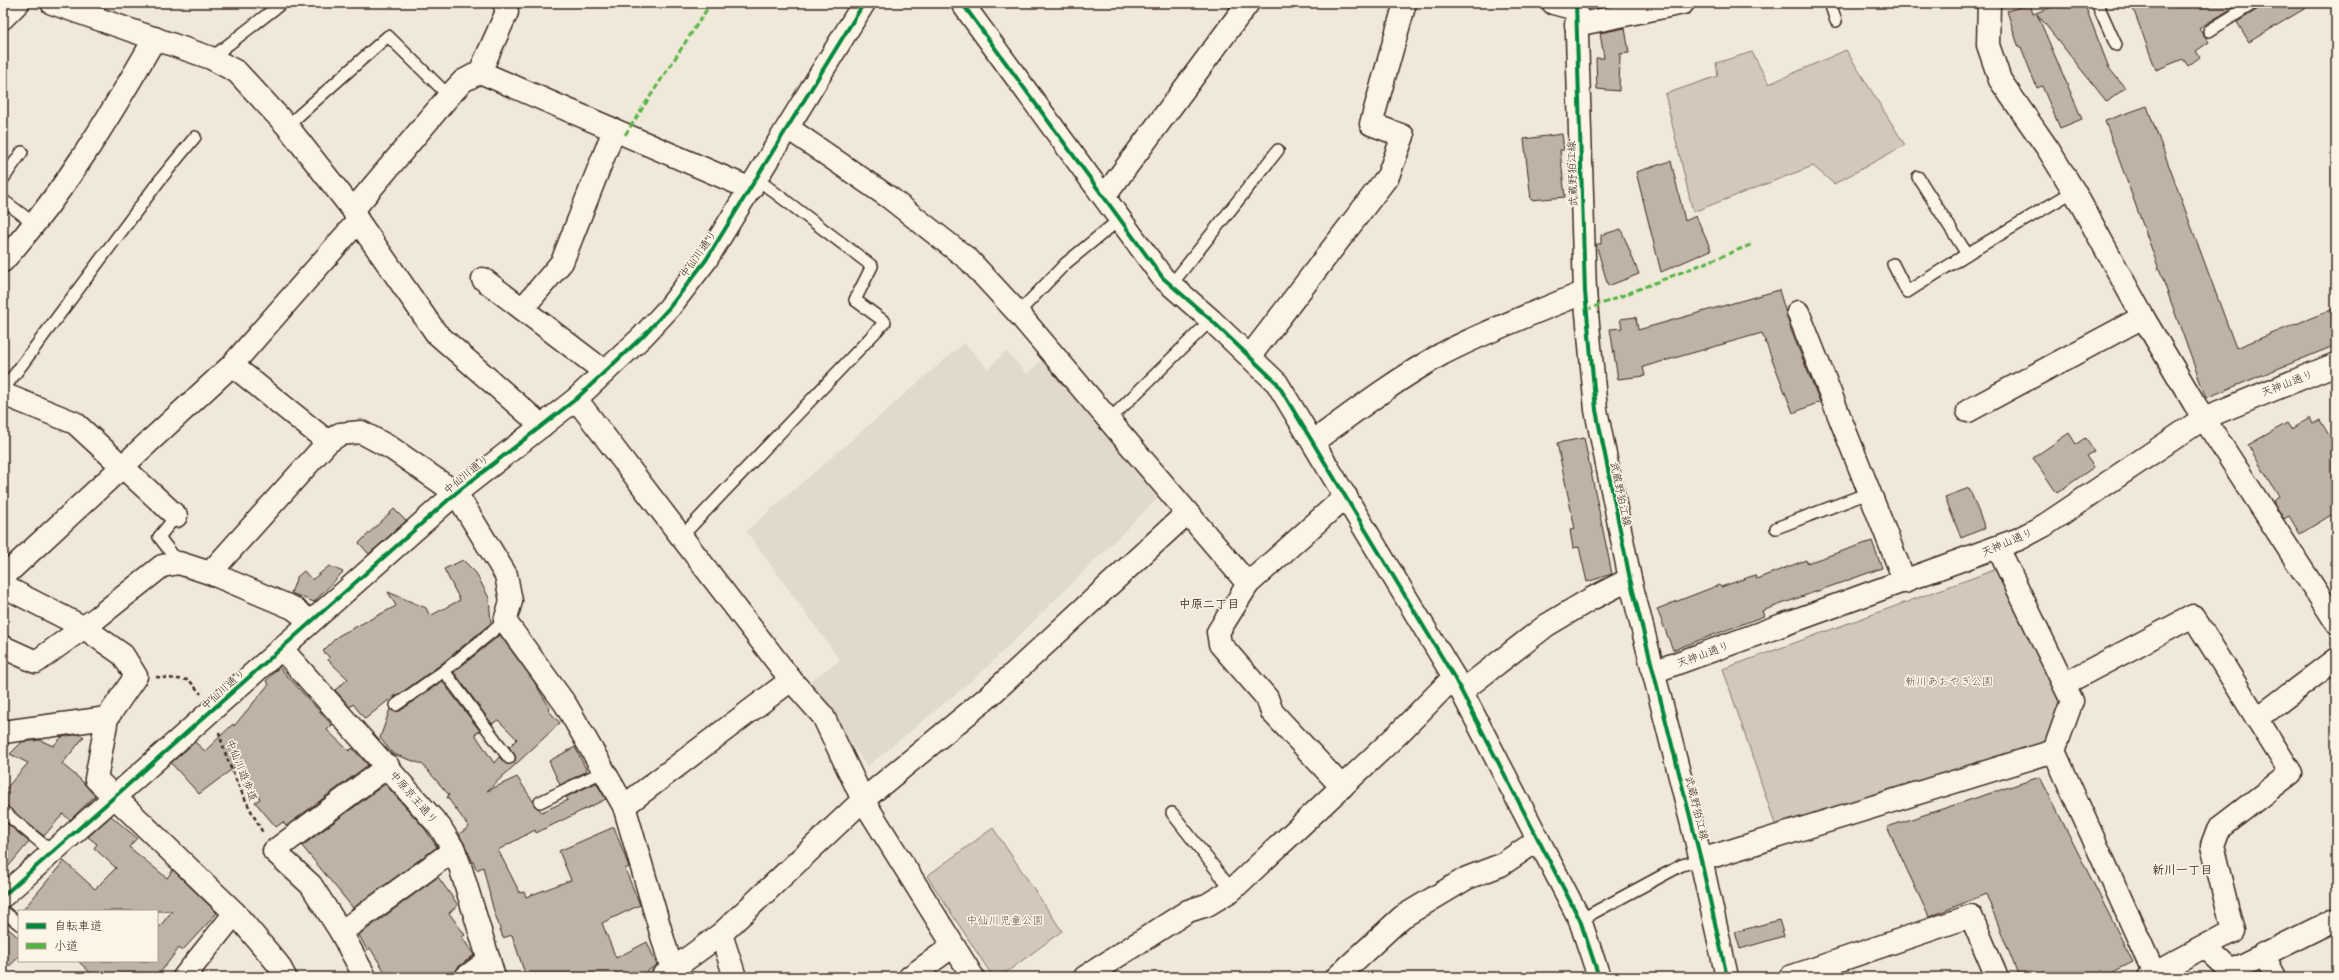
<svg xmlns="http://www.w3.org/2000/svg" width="2339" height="980" viewBox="0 0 2339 980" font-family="'Gochi Hand','Klee One',sans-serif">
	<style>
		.built { fill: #e1d9c9 }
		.green { fill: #d2c9ba; stroke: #867a6c }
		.building { fill: #beb3a4; stroke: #3b2a1e }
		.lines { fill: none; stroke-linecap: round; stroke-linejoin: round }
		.service-casing { stroke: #3b2a1e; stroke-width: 14 }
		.minor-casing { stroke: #3b2a1e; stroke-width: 25 }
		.tertiary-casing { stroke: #3b2a1e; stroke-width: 25 }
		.secondary-casing { stroke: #3b2a1e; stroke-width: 25 }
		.path { stroke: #3b2a1e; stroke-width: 2.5; stroke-dasharray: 4 3; stroke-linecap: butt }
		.service { stroke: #fcf5e5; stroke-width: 11 }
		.minor { stroke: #fcf5e5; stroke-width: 22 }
		.tertiary { stroke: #fcf5e5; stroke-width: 22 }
		.secondary { stroke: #fcf5e5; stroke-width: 22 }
		.quiet { stroke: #57b245; stroke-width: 3; stroke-dasharray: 6 3; stroke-linecap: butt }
		.cycleway-casing { stroke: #fcf5e5; stroke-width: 6 }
		.cycleway { stroke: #00873e; stroke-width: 4 }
		.labels { text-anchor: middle; stroke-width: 3; stroke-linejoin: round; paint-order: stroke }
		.street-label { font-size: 11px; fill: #3b2a1e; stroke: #fcf5e5 }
		.park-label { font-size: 11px; fill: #615245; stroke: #fcf5e5 }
		.neighbourhood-label { font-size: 12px; font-weight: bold; fill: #3b2a1e; stroke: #fcf5e5 }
	</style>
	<rect width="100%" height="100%" fill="#f0e9d9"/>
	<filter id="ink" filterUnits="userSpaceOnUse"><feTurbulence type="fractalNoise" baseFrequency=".025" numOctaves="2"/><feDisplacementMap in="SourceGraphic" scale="8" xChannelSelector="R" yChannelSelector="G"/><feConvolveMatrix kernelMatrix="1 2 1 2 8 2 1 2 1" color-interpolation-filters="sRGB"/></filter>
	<g filter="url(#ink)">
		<!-- built -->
		<g class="built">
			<path d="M1594,3H1653L1594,13Z"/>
			<path d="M964,343L988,369L1006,351L1027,374L1043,359L1161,495L982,672L867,767L810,681L840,660L746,531Z"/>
		</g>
		<!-- green -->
		<g class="green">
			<path d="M1846,50L1905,145L1834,184L1813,166L1693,212L1665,94L1718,76L1716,63L1752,52L1769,84Z"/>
			<path d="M1997,569L2063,705L2047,744L1777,830L1723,669Z"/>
			<path d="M993,828L1062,931L1000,977H993L927,876Z"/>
		</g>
		<!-- building -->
		<g class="building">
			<path d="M1604,3H1621L1604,6Z"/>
			<path d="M2063,3H2084L2109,68L2125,88L2107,102L2037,14L2082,119L2060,128L2042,86L2037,88L2021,47L2019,48L2007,11L2030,4L2033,14Z"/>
			<path d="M2131,3H2241L2199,28L2209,42L2196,51L2200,57L2188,66L2183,59L2156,70Z"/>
			<path d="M2261,3H2314L2249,42L2237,22L2258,9Z"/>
			<path d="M1625,28L1629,53L1620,54L1619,91L1597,89L1596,58H1604L1600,33Z"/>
			<path d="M2147,106L2236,348L2336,308V345L2206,398L2105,121Z"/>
			<path d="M1562,134L1564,150H1560L1565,197L1531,200L1524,139Z"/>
			<path d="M1671,161L1685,221L1696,216L1711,250L1661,272L1636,172Z"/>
			<path d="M1621,229L1639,274L1608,286L1596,244H1601V235Z"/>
			<path d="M1779,290L1791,330L1820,402L1793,413L1762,333L1643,367L1645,376L1618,379L1610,329L1622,328L1620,319L1636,317L1638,330Z"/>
			<path d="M2310,418L2313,424L2320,420L2336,447V512L2300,534L2289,516L2284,519L2273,501L2279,497L2248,445L2287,423L2291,429Z"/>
			<path d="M2069,433L2076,444L2085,438L2094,451L2086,456L2094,467L2057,493L2033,458Z"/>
			<path d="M1584,438L1612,574L1587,582L1579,547L1573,548L1570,530L1575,529L1557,443Z"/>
			<path d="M1969,488L1985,528L1961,538L1945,497Z"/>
			<path d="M394,509L406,521L369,554L359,543Z"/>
			<path d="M1872,541L1882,568L1762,611L1764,616L1673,650L1657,609L1719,585L1721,587L1755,575L1756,579L1806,560L1807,563Z"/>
			<path d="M463,560L476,573L489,598L491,623L440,665L394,698L395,695L365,719L353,704L350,707L335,690L348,679L328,660L329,657L323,651L338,636L396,606L388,592L426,608L430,616L460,600L444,569Z"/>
			<path d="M329,566L343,572L314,602L291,593L297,577L304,571L312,580Z"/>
			<path d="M500,635L533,680L550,708L548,710L560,723L487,791L517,777L533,801L534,805L542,812L568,800L566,797L596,783L606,799L536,833L535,830L498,850L520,893L524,892L526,897L571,880L559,851L614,827L629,867L625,869L640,905L602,923L616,958L647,942L657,965L638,977H526L512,935L503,938L493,908L483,867L477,870L459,834L469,827L447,797L449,795L422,764L393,754L380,738L390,709L393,711H400L442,681L480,731L475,734L494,763L499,757L506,764L513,763L516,757L509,747L517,739L498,720L492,724L454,672Z"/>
			<path d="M279,667L332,725L327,730L349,751L352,748L368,765L286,826L283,822L276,827L255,802L260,799L239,764L199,794L171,763L195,742L205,751L233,724L234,726L269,684L266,681Z"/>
			<path d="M78,734L84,737L62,764L80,779L95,796L70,820L63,814L44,836L3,804V792L28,763L10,754L22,742L40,740L53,746L62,737Z"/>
			<path d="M575,747L587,771L560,785L549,761Z"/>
			<path d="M2040,777L2133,962L2103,977H2019L1986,894L1929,917L1887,827Z"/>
			<path d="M385,784L425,829L437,847L353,908L302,846Z"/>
			<path d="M111,816L137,838L129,847L167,878L173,870L217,913L182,951L179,948L157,977H95L78,961H157V930L172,911H22L64,861L95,889L116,868L94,848L97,844L88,837Z"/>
			<path d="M3,820L29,842L3,873Z"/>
			<path d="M438,877L458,905L449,913L465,935L462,937L474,955L458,967L454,977H388L370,948L367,950L359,935Z"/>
			<path d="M1779,920L1784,936L1740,949L1735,932Z"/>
			<path d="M3,924L19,938V957L3,972Z"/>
		</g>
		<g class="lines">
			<defs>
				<g id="service">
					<path d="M1830,3L1836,21"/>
					<path d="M2097,3L2116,45"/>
					<path d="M2209,31L2254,3"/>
					<path d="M211,58L282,3"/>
					<path d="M287,126L388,36L449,96"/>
					<path d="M1918,177L1967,254"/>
					<path d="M3,179L22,152"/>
					<path d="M3,200L36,225"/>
					<path d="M1893,264L1907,292L1967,254L2074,191"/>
					<path d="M1171,285L1278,150"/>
					<path d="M1018,313L1065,264L1120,219"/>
					<path d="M3,390L159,181L195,137"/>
					<path d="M1109,420L1211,320"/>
					<path d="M176,516L159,537L179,563"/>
					<path d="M1776,528L1871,492"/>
					<path d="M681,537L885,322L855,300L872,266L757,179"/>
					<path d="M444,671L509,758"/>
					<path d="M396,705L444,671L505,621"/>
					<path d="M540,802L604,771"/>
					<path d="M3,811L52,852"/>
					<path d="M1172,813L1232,890"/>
					<path d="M3,911L19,924"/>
					<path d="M1580,920L1682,865L1701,860"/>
				</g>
				<g id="minor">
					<path d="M52,3L211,58L237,72L287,126L353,210L358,221L436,333L542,426"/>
					<path d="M504,3L507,12L480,72L751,189"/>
					<path d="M962,3L1163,278L1211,320L1277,383L1454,677L1580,920L1599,977"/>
					<path d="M1553,3L1576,9"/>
					<path d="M1989,3L1988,45L2000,80L2048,149L2074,191L2143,317L2194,403L2336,622"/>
					<path d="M3,18L18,3"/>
					<path d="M1576,25L1683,3"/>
					<path d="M788,128L890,198L969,260L1018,313L1248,584"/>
					<path d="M1104,197L1248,3"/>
					<path d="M353,210L449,96L463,81L480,72"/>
					<path d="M3,261C64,193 110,116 155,38"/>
					<path d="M483,279L605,372"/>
					<path d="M523,308L562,262L614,130"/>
					<path d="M1798,312L1905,582"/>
					<path d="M1250,356L1388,176L1403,136L1371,124L1405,3"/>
					<path d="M3,394L75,423L176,516"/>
					<path d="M576,399L791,680L823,716L863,800L973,977"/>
					<path d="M1968,411L2143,317"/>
					<path d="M328,442L340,434L361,432L391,448L456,493L506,575L511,601L505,621L566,705L624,806L672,970"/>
					<path d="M1313,442C1355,411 1397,379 1442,354C1488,330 1537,312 1585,292"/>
					<path d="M1998,548L2072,701L2054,751L2154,973"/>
					<path d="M210,573L328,442L232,365L358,221"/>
					<path d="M3,577L232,365"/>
					<path d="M3,586L83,627L123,655L136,676L107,718L96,779L235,913L278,964L285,977"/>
					<path d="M3,647L36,662L98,617L162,566L179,563L210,573L293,608L310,621"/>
					<path d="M281,648L440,827L454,850L460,866L494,977"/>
					<path d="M2064,684L2193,616L2291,773L2218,829L2212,845L2233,931L2148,977"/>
					<path d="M1462,691L1547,625L1589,600L1630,579"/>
					<path d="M2257,719L2336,659"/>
					<path d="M3,732L107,718"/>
					<path d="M1342,787L1272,712L1267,698L1220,644L1218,632L1248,584L1346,496"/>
					<path d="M624,806L791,680"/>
					<path d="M1701,860L2054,751"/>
					<path d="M3,896L456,493L576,399L643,336L669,308L706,260L864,3"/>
					<path d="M341,932L454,850"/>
					<path d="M721,934L735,977"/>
					<path d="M2205,947L2231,971L2336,919"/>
					<path d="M2263,954L2275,977"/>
					<path d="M184,977L235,913"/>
					<path d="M365,977L341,932L311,885L274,851L388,766"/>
					<path d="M466,977L489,960"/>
					<path d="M662,977L721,934L863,800L987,698L1187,513"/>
					<path d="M910,977L953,946"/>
					<path d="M1085,977L1188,911L1207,905L1232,890L1398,734L1454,677"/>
					<path d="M1337,977L1402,917L1467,878L1501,865L1538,840"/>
					<path d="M1790,977L1971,916L1997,977"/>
				</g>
				<path id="tertiary" d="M1653,672L2019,539L2045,525L2204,418L2336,364"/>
				<path id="secondary" d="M1576,3L1585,292L1596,410L1630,579L1701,860L1727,977"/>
			</defs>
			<!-- service casing -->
			<use href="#service" class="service-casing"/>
			<!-- minor casing -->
			<use href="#minor" class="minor-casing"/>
			<!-- tertiary casing -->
			<use href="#tertiary" class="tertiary-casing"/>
			<!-- secondary casing -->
			<use href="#secondary" class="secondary-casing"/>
			<!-- path -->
			<g class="path">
				<path d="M156,677L189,680L201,694"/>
				<path d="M219,732C228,768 245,800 263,833"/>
			</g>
			<!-- service -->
			<use href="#service" class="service"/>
			<!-- minor -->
			<use href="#minor" class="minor"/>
			<!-- tertiary -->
			<use href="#tertiary" class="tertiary"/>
			<!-- secondary -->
			<use href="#secondary" class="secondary"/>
			<!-- quiet -->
			<g class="quiet">
				<path d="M625,135L711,3"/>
				<path d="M1586,310L1753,244"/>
			</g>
			<defs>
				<g id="cycleway">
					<path d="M962,3L1163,278L1211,320L1277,383L1454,677L1580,920L1599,977"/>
					<path d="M1576,3L1585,292L1596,410L1630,579L1701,860L1727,977"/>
					<path d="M3,896L456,493L576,399L643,336L669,308L706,260L864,3"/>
				</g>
			</defs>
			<!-- cycleway casing -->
			<use href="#cycleway" class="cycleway-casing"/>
			<!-- cycleway -->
			<use href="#cycleway" class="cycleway"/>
		</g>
	</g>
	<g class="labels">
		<!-- street labels -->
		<g class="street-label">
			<text transform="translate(1572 174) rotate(-92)" y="4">武蔵野狛江線</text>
			<text transform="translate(698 254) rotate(-55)" y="4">中仙川通り</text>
			<text transform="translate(2287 383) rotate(-21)" y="4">天神山通り</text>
			<text transform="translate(466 474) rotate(-39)" y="4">中仙川通り</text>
			<text transform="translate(1621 494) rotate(78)" y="4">武蔵野狛江線</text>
			<text transform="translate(2007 542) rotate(-23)" y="4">天神山通り</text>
			<text transform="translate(1703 654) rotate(-20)" y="4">天神山通り</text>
			<text transform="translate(223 689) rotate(-42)" y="4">中仙川通り</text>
			<text transform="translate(242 770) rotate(68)" y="4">中仙川遊歩道</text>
			<text transform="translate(414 797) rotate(49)" y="4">中原京王通り</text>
			<text transform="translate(1697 808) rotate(76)" y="4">武蔵野狛江線</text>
		</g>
		<!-- park labels -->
		<g class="park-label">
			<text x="1949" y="685">新川あおやぎ公園</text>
			<text x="1005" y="924">中仙川児童公園</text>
		</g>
		<!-- neighbourhood labels -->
		<g class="neighbourhood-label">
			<text x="1209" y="608">中原二丁目</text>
			<text x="2182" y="874">新川一丁目</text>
		</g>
	</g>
	<!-- margin -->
	<rect width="2339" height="980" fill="none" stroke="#fcf5e5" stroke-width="16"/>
	<rect x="8" y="8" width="2323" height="964" fill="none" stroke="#3b2a1e" stroke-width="1.5" filter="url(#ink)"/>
	<!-- legend -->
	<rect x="18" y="910" width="140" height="52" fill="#fcf5e5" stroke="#afa495"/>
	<rect x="26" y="923" width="20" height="6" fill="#00873e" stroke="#afa495"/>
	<text x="54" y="930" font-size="12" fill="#3b2a1e">自転車道</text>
	<rect x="26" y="943" width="20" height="6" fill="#57b245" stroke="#afa495"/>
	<text x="54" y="950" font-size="12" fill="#3b2a1e">小道</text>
</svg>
